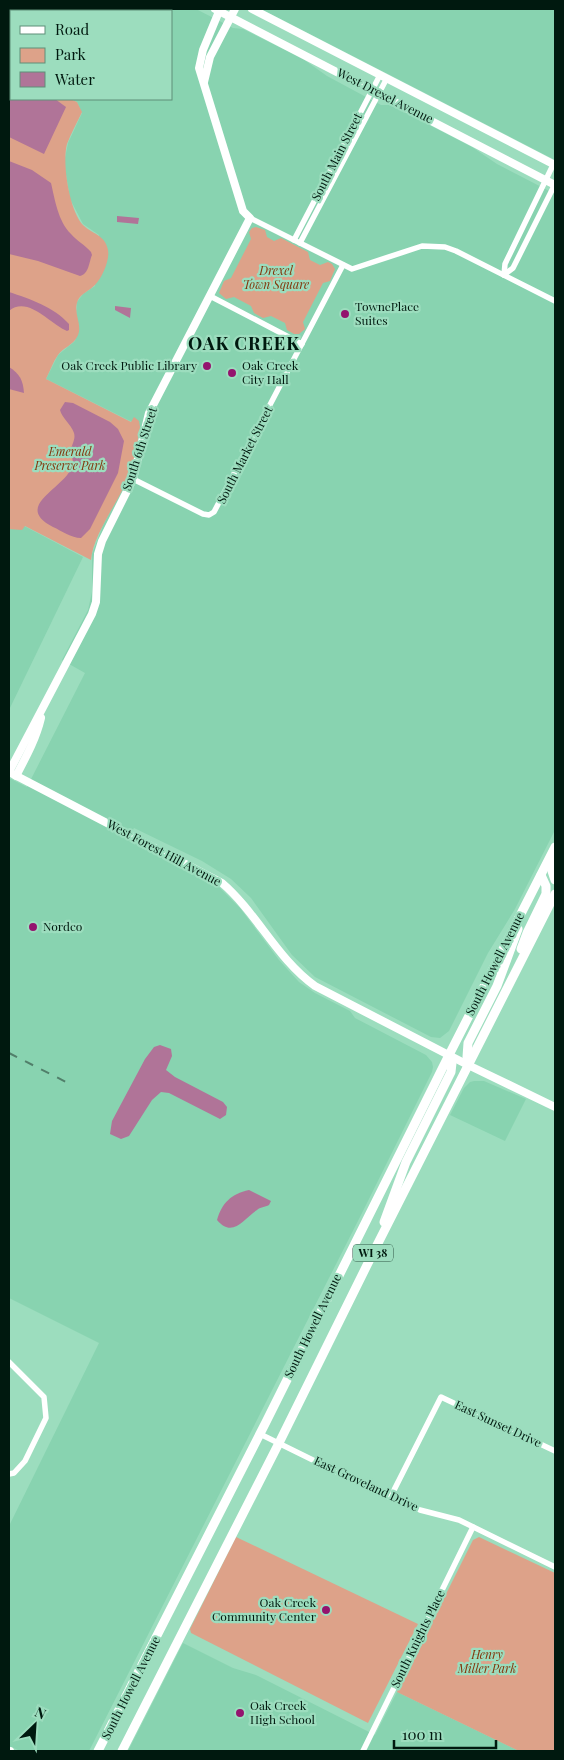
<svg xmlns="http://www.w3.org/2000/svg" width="564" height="1760" viewBox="0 0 564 1760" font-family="'Playfair Display',serif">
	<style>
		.built { fill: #88d3b0 }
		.green { fill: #dda289 }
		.water { fill: #b07498 }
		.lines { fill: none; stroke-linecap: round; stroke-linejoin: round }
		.street { stroke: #fff; stroke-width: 5.5 }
		.secondary { stroke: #fff; stroke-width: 8 }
		.primary { stroke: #fff; stroke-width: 9 }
		.rail { stroke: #517f6a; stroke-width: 2; stroke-dasharray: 9 9; stroke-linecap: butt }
		.poi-dot { fill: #94146e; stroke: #9cddbe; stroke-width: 2 }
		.labels { text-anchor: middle; stroke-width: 4.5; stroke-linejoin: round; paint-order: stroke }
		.shield { fill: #9cddbe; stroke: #2f5444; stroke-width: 1 }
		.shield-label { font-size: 11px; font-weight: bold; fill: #00190f }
		.street-label { font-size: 12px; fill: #00190f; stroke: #9cddbe }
		.park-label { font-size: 12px; font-style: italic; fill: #83350b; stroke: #9cddbe }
		.poi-label { font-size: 12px; fill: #00190f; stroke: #9cddbe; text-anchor: start }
		.district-label { font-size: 18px; font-weight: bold; letter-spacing: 1px; fill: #00190f; stroke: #9cddbe }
	</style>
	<rect width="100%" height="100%" fill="#9cddbe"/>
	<!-- built -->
	<g class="built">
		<path d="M9,9H196L233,28L243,29L303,59L327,76L381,105H391L410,115L472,147L497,164L555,194V830L515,909L488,953L449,1031L440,1038L431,1037L315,977L292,955L251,898L231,879L202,861L134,828L128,838L219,887L240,908L279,960L299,982L315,993L350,1011L355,1018L426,1055L432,1062L433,1067L432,1072L363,1211L89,1751H20L9,1746V1526L99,1343L9,1298V778L27,787L85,673L62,660L88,610L92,592V554L104,523L128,479L132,468L140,427L134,418L132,422L46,379L58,355L75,341L79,326L76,316L77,302L83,294L95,286L99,235L83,224L70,199L64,163L68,143L82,113L77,102L70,99H171V11H11V73L9,72Z"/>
		<path d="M261,9H555V160L427,94Z"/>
		<path d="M9,518L83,557L9,710Z"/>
		<path d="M474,1081H484L526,1099L505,1141L450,1115L464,1088L470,1082Z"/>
		<path d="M183,1643L233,1668L256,1675L375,1735L397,1692L519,1751H128Z"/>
	</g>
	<!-- green -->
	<g class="green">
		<path d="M9,72L11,73V99H70L77,102L82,112C77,123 71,133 67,144C62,163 69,208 82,224C91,234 105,234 108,250C110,260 102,278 95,285C89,291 82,293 78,300C72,314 84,325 77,337C73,345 63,348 58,355C53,362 50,371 46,379L131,422L134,417L139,421L140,427C137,444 135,463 127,480C117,504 93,535 91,560L25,526L22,530L9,529Z"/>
		<path d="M256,227L265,230L267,237L274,241L281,238L308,252L310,260L320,265L328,262L332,264L335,269L330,281L323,283L303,322L305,329L299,334H294L287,330L285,323L271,316L263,318L254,313L251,306L234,297L226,299L219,293L224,281L231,278L251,239L249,232L252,228Z"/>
		<path d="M236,1537L418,1624L368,1723L191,1633L190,1629Z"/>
		<path d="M479,1537L555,1573V1751H519L397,1692L473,1540Z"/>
	</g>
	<!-- water -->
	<g class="water">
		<path d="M9,79L11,81V99H55L66,107L44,154L9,137Z"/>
		<path d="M9,161L32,170L51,183C55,200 58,221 71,234C77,241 85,245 91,252L92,255C89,262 89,274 80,276L38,261L9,254Z"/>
		<path d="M117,216L139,218L138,224L117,222Z"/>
		<path d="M9,292C30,299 54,307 69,324V330L67,331C51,325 28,295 9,311Z"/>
		<path d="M115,306L131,308L130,318L115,310Z"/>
		<path d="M9,367C20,374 23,380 24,393L9,389Z"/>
		<path d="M65,402L73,403L110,422L118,429L124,441L118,473L90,529L81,538C71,538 62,531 53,527C10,505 70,487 73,463C73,459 71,455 71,451C71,445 76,440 74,433C71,424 62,418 60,410Z"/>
		<path d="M160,1045L171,1049L172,1056L166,1070L175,1077L223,1102L227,1107L226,1115L220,1119L169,1093L161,1092L152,1100L129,1136L121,1139L110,1134L112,1121L145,1059L154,1047Z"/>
		<path d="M249,1190L271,1201L269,1205C265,1207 260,1207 257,1210C244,1218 233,1239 217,1220C222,1203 231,1194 249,1190Z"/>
	</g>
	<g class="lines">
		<!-- street -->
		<g class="street">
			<path d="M250,218L352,269L422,246L445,247L456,251L555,301"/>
			<path d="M294,240L380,75"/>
			<path d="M300,243L387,78"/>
			<path d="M504,275L505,264L553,165"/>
			<path d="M504,275L513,268L555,184"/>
			<path d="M210,296L302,344"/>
			<path d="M133,479L203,514L209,515L214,512L343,265"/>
			<path d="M9,1362L44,1397L46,1418L25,1461L14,1473L9,1474"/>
			<path d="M260,1434L390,1498L420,1510L459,1520L555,1567"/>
			<path d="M390,1498L441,1397L555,1451"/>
			<path d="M363,1751L473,1527"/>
		</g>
		<!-- secondary -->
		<g class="secondary">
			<path d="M215,9L555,185"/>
			<path d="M252,9L555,165"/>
			<path d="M204,82L210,57L235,9"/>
			<path d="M9,772L92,614L96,602L98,554L102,541L133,479L149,413L250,218L243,211L199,68L203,50L220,9"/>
			<path d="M9,772L222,883C257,913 277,959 315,986L468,1065L555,1107"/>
			<path d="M16,776C26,757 36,739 41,718"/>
			<path d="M9,1751H10"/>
		</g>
		<!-- primary -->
		<g class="primary">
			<path d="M555,863L552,871L555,880"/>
			<path d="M521,949L527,933L546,894V886L541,875"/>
			<path d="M468,1065L467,1057L468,1043L497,986L518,929"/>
			<path d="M384,1222L406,1162L451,1072L452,1063L449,1055"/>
			<path d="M98,1751L266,1422L449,1055L555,847"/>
			<path d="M122,1751L279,1443L373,1253L555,894"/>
		</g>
		<!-- rail -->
		<path class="rail" d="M9,1053L68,1083"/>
	</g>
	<!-- markers -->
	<g class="poi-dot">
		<circle cx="345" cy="314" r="5"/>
		<circle cx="207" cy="366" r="5"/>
		<circle cx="232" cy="373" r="5"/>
		<circle cx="33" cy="927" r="5"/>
		<circle cx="326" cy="1610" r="5"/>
		<circle cx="240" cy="1713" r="5"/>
	</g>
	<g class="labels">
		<!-- shield labels -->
		<rect class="shield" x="353" y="1244.5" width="40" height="17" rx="4"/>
		<g class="shield-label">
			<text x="373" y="1257">WI 38</text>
		</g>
		<!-- street labels -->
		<g class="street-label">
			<text transform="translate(385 96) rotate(27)" y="4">West Drexel Avenue</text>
			<text transform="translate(337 157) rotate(-63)" y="4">South Main Street</text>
			<text transform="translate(140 449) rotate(-72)" y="4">South 6th Street</text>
			<text transform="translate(245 455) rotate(-63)" y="4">South Market Street</text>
			<text transform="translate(164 853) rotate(28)" y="4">West Forest Hill Avenue</text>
			<text transform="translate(495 964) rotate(-63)" y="4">South Howell Avenue</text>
			<text transform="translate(313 1326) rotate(-64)" y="4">South Howell Avenue</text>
			<text transform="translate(498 1424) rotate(25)" y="4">East Sunset Drive</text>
			<text transform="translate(366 1484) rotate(25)" y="4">East Groveland Drive</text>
			<text transform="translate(418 1639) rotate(-64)" y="4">South Knights Place</text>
			<text transform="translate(131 1688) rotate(-63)" y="4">South Howell Avenue</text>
		</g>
		<!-- park labels -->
		<g class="park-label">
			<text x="276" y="275">Drexel<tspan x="276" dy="14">Town Square</tspan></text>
			<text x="70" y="456">Emerald<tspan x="70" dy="14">Preserve Park</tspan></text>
			<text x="487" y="1659">Henry<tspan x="487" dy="14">Miller Park</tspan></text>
		</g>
		<!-- poi labels -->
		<g class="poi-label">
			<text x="355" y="311">TownePlace<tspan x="355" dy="14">Suites</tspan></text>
			<text x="197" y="370" text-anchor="end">Oak Creek Public Library</text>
			<text x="242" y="370">Oak Creek<tspan x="242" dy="14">City Hall</tspan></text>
			<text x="43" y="931">Nordco</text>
			<text x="316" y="1607" text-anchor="end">Oak Creek<tspan x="316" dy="14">Community Center</tspan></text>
			<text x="250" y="1710">Oak Creek<tspan x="250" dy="14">High School</tspan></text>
		</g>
		<!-- district labels -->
		<g class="district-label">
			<text x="244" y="350">OAK CREEK</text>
		</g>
	</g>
	<!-- border -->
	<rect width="564" height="1760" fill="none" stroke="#00190f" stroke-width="20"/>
	<!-- legend -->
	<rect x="10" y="10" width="162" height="90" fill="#9cddbe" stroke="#5e8f78"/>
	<rect x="20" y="26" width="25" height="8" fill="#ffffff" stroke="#5e8f78"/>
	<text x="55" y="35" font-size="15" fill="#00190f">Road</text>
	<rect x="20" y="48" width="25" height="15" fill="#dda289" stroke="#5e8f78"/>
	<text x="55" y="60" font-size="15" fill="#00190f">Park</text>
	<rect x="20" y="72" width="25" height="15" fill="#b07498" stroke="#5e8f78"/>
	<text x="55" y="85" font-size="15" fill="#00190f">Water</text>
	<!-- north arrow -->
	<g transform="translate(35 1725) rotate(25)" stroke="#9cddbe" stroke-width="4" paint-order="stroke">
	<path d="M0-4L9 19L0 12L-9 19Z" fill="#00190f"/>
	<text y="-8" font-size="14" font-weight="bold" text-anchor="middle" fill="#00190f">N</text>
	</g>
	<!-- scale -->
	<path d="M394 1740v8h102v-8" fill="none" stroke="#00190f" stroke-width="2.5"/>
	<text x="402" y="1740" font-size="15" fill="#00190f" stroke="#9cddbe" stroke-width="4" paint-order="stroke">100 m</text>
</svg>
